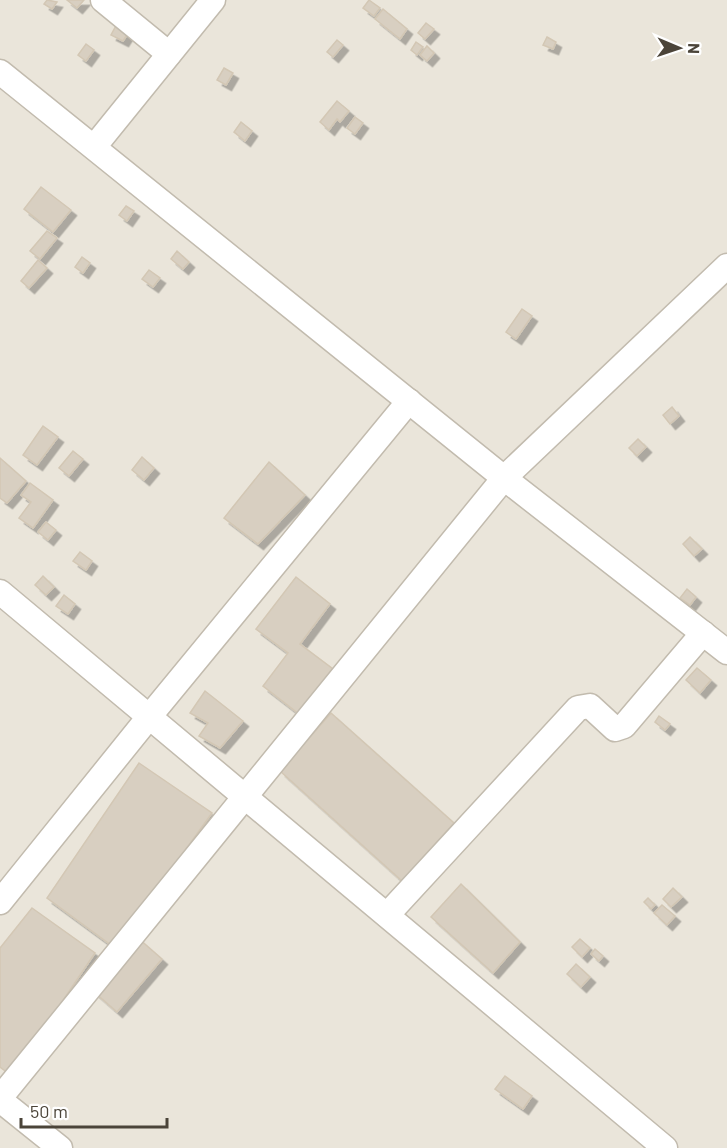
<svg xmlns="http://www.w3.org/2000/svg" width="727" height="1148" viewBox="0 0 727 1148" font-family="Barlow,sans-serif">
	<style>
		.residential { fill: #eae5da }
		.building { fill: #d8cfc1; stroke: #d3c7b4; stroke-width: 1.5; filter: url(#shadow) }
		.lines { fill: none; stroke-linecap: round; stroke-linejoin: round }
		.minor-casing { stroke: #c2bbae; stroke-width: 27 }
		.minor { stroke: #fff; stroke-width: 24 }
	</style>
	<defs>
		<filter id="shadow"><feDropShadow dx="5.5" dy="5.5" stdDeviation="0" flood-color="#0004"/></filter>
	</defs>
	<rect width="100%" height="100%" fill="#f6f3ec"/>
	<!-- residential -->
	<rect class="residential" x="0" y="0" width="727" height="1148"/>
	<!-- building -->
	<g class="building">
		<path d="M47,0L57,2L52,9L44,4Z"/>
		<path d="M67,0H84L77,8Z"/>
		<path d="M369,0L380,8L374,16L363,8Z"/>
		<path d="M383,9L407,29L400,39L375,19Z"/>
		<path d="M118,22L128,33L123,41L111,35Z"/>
		<path d="M426,23L434,29L425,39L418,33Z"/>
		<path d="M547,37L556,42L553,49L543,45Z"/>
		<path d="M337,40L343,45L333,57L327,52Z"/>
		<path d="M416,42L423,47L417,55L411,50Z"/>
		<path d="M86,44L94,50L86,61L78,55Z"/>
		<path d="M427,46L434,53L427,61L420,55Z"/>
		<path d="M224,68L233,73L226,85L217,80Z"/>
		<path d="M337,101L349,111L340,122L337,119L329,130L320,122Z"/>
		<path d="M355,117L363,123L355,134L347,128Z"/>
		<path d="M241,122L252,131L245,141L234,132Z"/>
		<path d="M41,187L71,210L53,232L24,209Z"/>
		<path d="M126,206L134,211L127,221L119,215Z"/>
		<path d="M47,231L57,238L40,259L30,251Z"/>
		<path d="M177,251L189,262L183,269L171,259Z"/>
		<path d="M82,257L90,263L83,273L75,267Z"/>
		<path d="M38,260L47,268L29,288L21,281Z"/>
		<path d="M149,270L160,278L153,287L142,279Z"/>
		<path d="M522,309L532,316L516,339L506,332Z"/>
		<path d="M672,407L679,416L670,424L663,415Z"/>
		<path d="M43,426L58,437L37,465L23,455Z"/>
		<path d="M638,439L646,447L637,456L629,448Z"/>
		<path d="M73,451L83,459L69,476L59,468Z"/>
		<path d="M142,457L154,468L144,480L132,470Z"/>
		<path d="M0,458L26,481L7,503L0,498Z"/>
		<path d="M269,462L305,495L258,544L224,518Z"/>
		<path d="M30,483L53,500L33,528L19,518L31,502L21,495Z"/>
		<path d="M46,522L56,530L48,540L38,532Z"/>
		<path d="M690,537L702,549L694,556L683,544Z"/>
		<path d="M80,552L92,561L86,570L73,561Z"/>
		<path d="M43,576L54,587L46,595L35,585Z"/>
		<path d="M296,577L330,604L300,644L333,669L299,714L263,686L288,653L256,629Z"/>
		<path d="M687,589L696,597L690,605L680,598Z"/>
		<path d="M64,595L75,604L68,614L56,606Z"/>
		<path d="M697,668L711,680L700,693L686,680Z"/>
		<path d="M205,691L243,721L220,748L199,736L208,723L190,713Z"/>
		<path d="M331,713L454,823L402,881L280,771Z"/>
		<path d="M659,716L670,724L665,730L655,722Z"/>
		<path d="M139,763L212,813L115,948L47,898Z"/>
		<path d="M461,884L520,942L493,973L431,917Z"/>
		<path d="M673,888L682,897L671,907L663,899Z"/>
		<path d="M648,898L655,905L651,909L644,902Z"/>
		<path d="M662,905L675,916L667,925L654,913Z"/>
		<path d="M32,908L95,953L12,1076L0,1067V948Z"/>
		<path d="M138,938L162,959L117,1012L93,991Z"/>
		<path d="M580,939L590,948L582,957L572,947Z"/>
		<path d="M595,949L603,956L599,961L591,954Z"/>
		<path d="M576,964L590,977L581,987L567,974Z"/>
		<path d="M505,1076L532,1096L523,1109L495,1089Z"/>
	</g>
	<g class="lines">
		<defs>
			<g id="minor">
				<path d="M103,0L169,54"/>
				<path d="M0,72L504,478L727,652"/>
				<path d="M94,147L213,0"/>
				<path d="M0,592L665,1148"/>
				<path d="M0,902L149,717L409,401"/>
				<path d="M387,915L578,708L590,706L615,729L624,726L703,633"/>
				<path d="M0,1098L504,478L727,266"/>
				<path d="M0,1100L60,1148"/>
			</g>
		</defs>
		<!-- minor casing -->
		<use href="#minor" class="minor-casing"/>
		<!-- minor -->
		<use href="#minor" class="minor"/>
	</g>
	<!-- north arrow -->
	<g transform="translate(679 48) rotate(92)" stroke="#ffffff" stroke-width="4.5" paint-order="stroke">
	<path d="M0-4.5L10 22L0 15L-10 22Z" fill="#4b4439"/>
	<text y="-9" font-size="16" font-weight="bold" text-anchor="middle" fill="#4b4439">N</text>
	</g>
	<!-- scale -->
	<path d="M21 1118v9h146v-9" fill="none" stroke="#4b4439" stroke-width="3"/>
	<text x="30" y="1118" font-size="18" fill="#4b4439" stroke="#ffffff" stroke-width="4.5" paint-order="stroke">50 m</text>
</svg>
